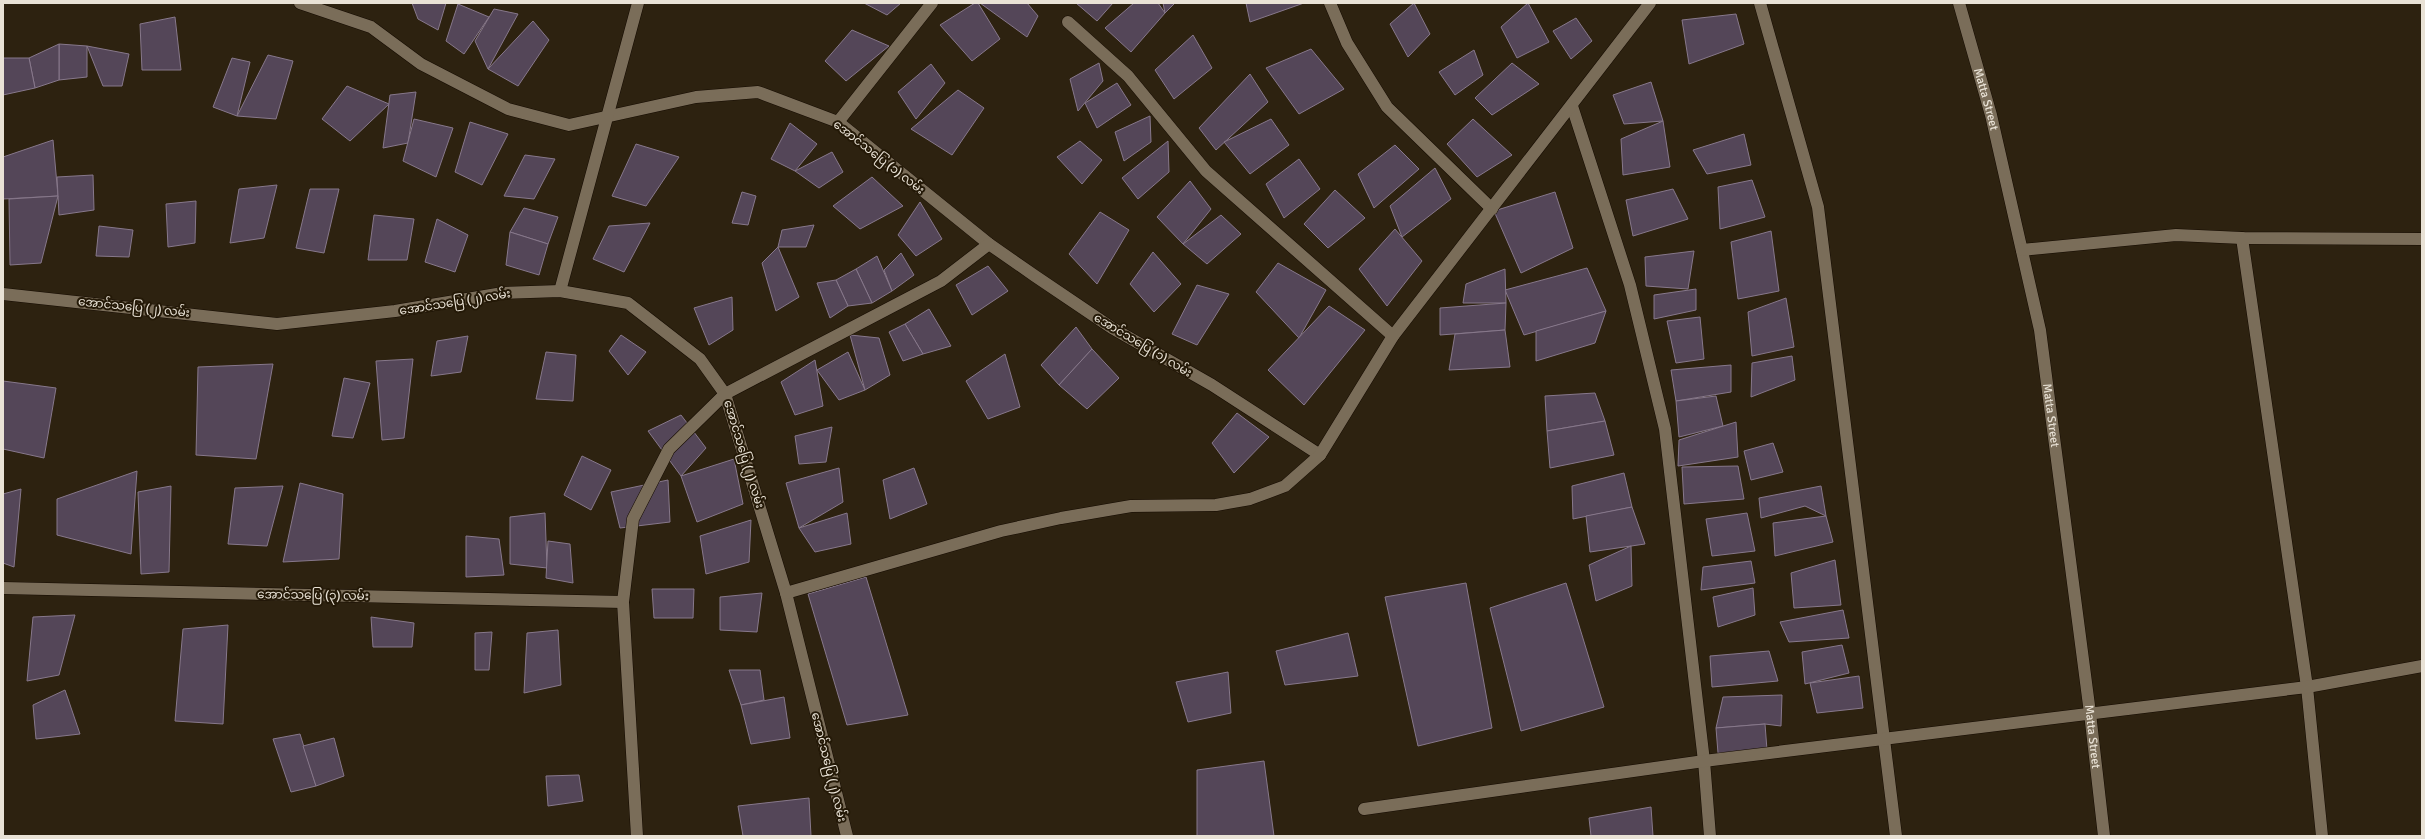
<svg xmlns="http://www.w3.org/2000/svg" width="2425" height="839" viewBox="0 0 2425 839" font-family="Signika,'Noto Sans Myanmar',sans-serif">
	<style>
		.building { fill: #544658; stroke: #87788b }
		.lines { fill: none; stroke-linecap: round; stroke-linejoin: round }
		.minor-casing { stroke: #150b00; stroke-width: 13 }
		.minor { stroke: #7a6d59; stroke-width: 12 }
		.labels { text-anchor: middle; stroke-width: 4; stroke-linejoin: round; paint-order: stroke }
		.street-label { font-size: 12px; fill: #e9e2d6; stroke: #241907 }
	</style>
	<rect width="100%" height="100%" fill="#2d2210"/>
	<!-- building -->
	<g class="building">
		<path d="M412,3H446L438,30L418,19Z"/>
		<path d="M864,3H901L887,15Z"/>
		<path d="M975,3H978L1000,39L972,61L940,25Z"/>
		<path d="M980,3H1027L1038,16L1027,37Z"/>
		<path d="M1076,3H1113L1097,21Z"/>
		<path d="M1134,3H1158L1165,13L1131,52L1105,28Z"/>
		<path d="M1163,3H1175L1165,13Z"/>
		<path d="M1246,3H1304L1250,22Z"/>
		<path d="M1414,3L1430,34L1408,57L1390,24Z"/>
		<path d="M1528,3L1549,42L1517,58L1501,27Z"/>
		<path d="M458,4L489,17L464,54L446,41Z"/>
		<path d="M494,9L518,14L488,69L475,41Z"/>
		<path d="M1736,14L1744,44L1689,64L1682,20Z"/>
		<path d="M175,17L181,70H142L140,24Z"/>
		<path d="M1576,18L1592,41L1571,59L1553,31Z"/>
		<path d="M533,21L549,40L518,86L488,69Z"/>
		<path d="M852,30L889,46L846,81L825,61Z"/>
		<path d="M1193,35L1212,68L1174,99L1155,70Z"/>
		<path d="M59,44L87,46V77L59,80Z"/>
		<path d="M59,44V80L35,88L29,58Z"/>
		<path d="M87,46L129,54L122,86H103Z"/>
		<path d="M1311,49L1344,89L1299,114L1266,68Z"/>
		<path d="M1474,50L1483,75L1455,95L1439,72Z"/>
		<path d="M268,55L293,61L276,119L237,116Z"/>
		<path d="M3,58H29L35,88L3,95Z"/>
		<path d="M232,58L250,62L237,116L213,107Z"/>
		<path d="M1099,63L1103,81L1078,111L1070,79Z"/>
		<path d="M1512,63L1539,84L1492,115L1475,98Z"/>
		<path d="M931,64L945,83L916,119L898,92Z"/>
		<path d="M1250,74L1268,102L1216,150L1199,128Z"/>
		<path d="M1651,82L1663,121L1624,124L1613,95Z"/>
		<path d="M1117,83L1131,105L1097,128L1085,103Z"/>
		<path d="M347,86L389,104L350,141L322,119Z"/>
		<path d="M958,90L984,108L952,155L911,129Z"/>
		<path d="M416,92L408,143L383,148L390,95Z"/>
		<path d="M1150,116L1151,142L1124,161L1115,132Z"/>
		<path d="M414,119L453,128L436,177L403,161Z"/>
		<path d="M1271,119L1289,145L1250,174L1224,142Z"/>
		<path d="M1473,119L1512,155L1477,177L1447,144Z"/>
		<path d="M1663,121L1670,167L1623,175L1621,139Z"/>
		<path d="M470,122L508,134L482,185L455,172Z"/>
		<path d="M790,123L817,144L795,171L771,159Z"/>
		<path d="M1744,134L1751,165L1707,174L1693,150Z"/>
		<path d="M53,140L58,196L3,199V157Z"/>
		<path d="M1080,141L1102,160L1082,184L1057,157Z"/>
		<path d="M1168,141L1169,172L1138,199L1122,178Z"/>
		<path d="M636,144L679,157L646,206L612,196Z"/>
		<path d="M1395,145L1419,169L1374,208L1358,174Z"/>
		<path d="M832,152L843,172L819,188L795,171Z"/>
		<path d="M525,155L555,159L534,199L504,196Z"/>
		<path d="M1299,159L1320,189L1284,218L1266,184Z"/>
		<path d="M1435,168L1451,199L1402,237L1390,206Z"/>
		<path d="M93,175L94,210L59,215L57,177Z"/>
		<path d="M872,177L903,206L860,229L833,206Z"/>
		<path d="M1752,180L1765,217L1720,229L1718,187Z"/>
		<path d="M1190,181L1211,209L1183,244L1157,217Z"/>
		<path d="M277,185L264,238L230,243L239,189Z"/>
		<path d="M310,189H339L324,253L296,248Z"/>
		<path d="M1673,189L1688,219L1633,236L1626,200Z"/>
		<path d="M1335,190L1365,218L1328,248L1304,224Z"/>
		<path d="M742,192L756,196L748,225L732,223Z"/>
		<path d="M1555,192L1573,248L1521,273L1494,211Z"/>
		<path d="M58,196L41,263L10,265L9,199Z"/>
		<path d="M196,201L195,243L168,247L166,204Z"/>
		<path d="M920,202L942,239L916,256L898,235Z"/>
		<path d="M524,208L558,217L548,244L510,232Z"/>
		<path d="M1100,212L1129,230L1097,284L1069,254Z"/>
		<path d="M374,215L414,219L407,260H368Z"/>
		<path d="M1221,215L1241,234L1207,264L1183,244Z"/>
		<path d="M437,219L468,235L455,272L425,262Z"/>
		<path d="M650,223L624,272L593,259L609,226Z"/>
		<path d="M814,225L806,247H778L782,230Z"/>
		<path d="M99,226L133,230L129,257L96,256Z"/>
		<path d="M1395,229L1422,261L1387,306L1359,269Z"/>
		<path d="M1771,231L1779,291L1738,299L1731,242Z"/>
		<path d="M510,232L548,244L539,275L506,265Z"/>
		<path d="M778,247L799,297L776,311L762,263Z"/>
		<path d="M1694,251L1688,289L1646,286L1645,257Z"/>
		<path d="M1153,252L1181,284L1154,312L1130,284Z"/>
		<path d="M901,253L914,275L892,291L884,270Z"/>
		<path d="M877,256L892,291L872,303L856,269Z"/>
		<path d="M1278,263L1326,290L1299,338L1256,292Z"/>
		<path d="M988,266L1008,291L972,315L956,285Z"/>
		<path d="M1587,268L1606,311L1524,335L1505,290Z"/>
		<path d="M856,269L872,303L848,306L836,280Z"/>
		<path d="M1505,269L1506,303H1463L1466,284Z"/>
		<path d="M836,280L848,306L830,318L817,283Z"/>
		<path d="M1197,285L1229,294L1197,345L1172,334Z"/>
		<path d="M1696,289V310L1654,319V295Z"/>
		<path d="M732,297L733,330L709,345L694,308Z"/>
		<path d="M1786,298L1794,347L1752,356L1748,312Z"/>
		<path d="M1506,303L1505,330L1440,335V308Z"/>
		<path d="M1329,306L1365,330L1304,405L1268,370Z"/>
		<path d="M929,309L951,346L923,354L905,324Z"/>
		<path d="M1606,311L1595,343L1536,361V331Z"/>
		<path d="M1700,317L1704,359L1676,363L1667,321Z"/>
		<path d="M905,324L923,354L903,361L889,332Z"/>
		<path d="M1076,327L1092,349L1059,385L1041,365Z"/>
		<path d="M1505,330L1510,367L1449,370L1455,334Z"/>
		<path d="M621,335L646,352L628,375L609,351Z"/>
		<path d="M850,335L879,338L890,375L865,390Z"/>
		<path d="M468,336L461,372L431,376L437,341Z"/>
		<path d="M1092,349L1119,378L1087,409L1059,385Z"/>
		<path d="M546,352L576,355L573,401L536,399Z"/>
		<path d="M848,352L865,390L839,400L817,370Z"/>
		<path d="M1005,354L1020,407L988,419L966,381Z"/>
		<path d="M1792,356L1795,380L1751,397L1752,363Z"/>
		<path d="M413,359L404,438L382,440L376,361Z"/>
		<path d="M815,360L823,406L795,415L781,382Z"/>
		<path d="M273,364L256,459L196,455L198,367Z"/>
		<path d="M1731,365V392L1676,401L1671,370Z"/>
		<path d="M344,378L370,383L353,438L332,436Z"/>
		<path d="M3,381L56,388L44,458L3,449Z"/>
		<path d="M1595,393L1605,421L1547,431L1545,396Z"/>
		<path d="M1716,396L1723,426L1679,437L1676,401Z"/>
		<path d="M1237,413L1269,437L1234,473L1212,443Z"/>
		<path d="M681,415L706,448L681,476L648,431Z"/>
		<path d="M1605,421L1614,455L1550,468L1547,431Z"/>
		<path d="M1736,422L1738,457L1678,466L1679,440Z"/>
		<path d="M832,427L826,462L799,464L795,436Z"/>
		<path d="M1773,443L1783,472L1751,480L1744,451Z"/>
		<path d="M582,456L611,470L591,510L564,495Z"/>
		<path d="M734,459L743,504L697,522L681,476Z"/>
		<path d="M1738,466L1744,499L1684,504L1682,467Z"/>
		<path d="M839,468L843,502L799,528L786,483Z"/>
		<path d="M914,468L927,504L890,519L883,480Z"/>
		<path d="M137,471L131,554L57,535V499Z"/>
		<path d="M1624,473L1632,507L1573,519L1572,486Z"/>
		<path d="M668,480L670,522L620,528L611,492Z"/>
		<path d="M300,483L343,494L339,559L283,562Z"/>
		<path d="M171,486L169,572L141,574L138,492Z"/>
		<path d="M283,486L267,546L228,544L235,488Z"/>
		<path d="M1821,486L1826,516L1805,506L1761,518L1759,498Z"/>
		<path d="M21,489L14,567L3,563V494Z"/>
		<path d="M1632,507L1645,544L1590,552L1586,516Z"/>
		<path d="M545,513L547,568L510,564V517Z"/>
		<path d="M847,513L851,544L815,552L799,528Z"/>
		<path d="M1747,513L1755,551L1712,556L1706,519Z"/>
		<path d="M1826,516L1833,542L1775,556L1773,523Z"/>
		<path d="M751,520L749,562L706,574L700,536Z"/>
		<path d="M466,536L499,539L504,575L466,577Z"/>
		<path d="M548,541L570,544L573,583L546,578Z"/>
		<path d="M1631,546L1632,586L1596,601L1589,565Z"/>
		<path d="M1835,560L1841,605L1794,608L1791,573Z"/>
		<path d="M1751,561L1755,583L1701,590L1703,567Z"/>
		<path d="M866,577L908,715L847,725L808,594Z"/>
		<path d="M1466,583L1492,728L1418,746L1385,597Z"/>
		<path d="M1566,583L1604,707L1521,731L1490,608Z"/>
		<path d="M1753,588L1755,615L1718,627L1713,597Z"/>
		<path d="M652,589H694L693,618H654Z"/>
		<path d="M762,593L757,632L720,630V597Z"/>
		<path d="M1843,610L1849,638L1789,642L1780,622Z"/>
		<path d="M75,615L59,675L27,681L33,617Z"/>
		<path d="M371,617L414,623L412,647H373Z"/>
		<path d="M228,625L223,724L175,721L183,629Z"/>
		<path d="M558,630L561,685L524,693L527,633Z"/>
		<path d="M492,632L489,670H475V633Z"/>
		<path d="M1348,633L1358,676L1285,685L1276,651Z"/>
		<path d="M1842,645L1849,673L1805,684L1802,652Z"/>
		<path d="M1769,651L1778,681L1712,687L1710,656Z"/>
		<path d="M729,670H760L764,700L741,705Z"/>
		<path d="M1228,672L1231,713L1188,722L1176,682Z"/>
		<path d="M1859,676L1863,708L1817,713L1810,683Z"/>
		<path d="M65,690L80,734L36,739L33,705Z"/>
		<path d="M1782,695L1781,726L1765,724L1716,728L1723,697Z"/>
		<path d="M784,697L790,738L751,744L741,705Z"/>
		<path d="M1765,724L1767,750L1718,753L1716,728Z"/>
		<path d="M300,734L316,786L291,792L273,739Z"/>
		<path d="M334,738L344,776L316,786L303,746Z"/>
		<path d="M1264,761L1274,836H1197V770Z"/>
		<path d="M579,775L583,801L548,806L546,776Z"/>
		<path d="M809,798L811,836H743L738,806Z"/>
		<path d="M1651,807L1653,836H1591L1589,818Z"/>
	</g>
	<g class="lines">
		<defs>
			<g id="minor">
				<path d="M300,3L371,27L421,64L508,109L569,125L696,97L758,92L838,122L989,244L1035,276L1112,328L1212,385L1320,455"/>
				<path d="M1330,3L1347,43L1387,107L1492,209"/>
				<path d="M1760,3L1818,207L1896,836"/>
				<path id="s1" d="M1959,3L1991,115L2040,330L2090,713L2104,836"/>
				<path d="M1068,22L1128,76L1206,171L1393,336"/>
				<path d="M1572,106L1630,285L1665,429L1704,761L1710,836"/>
				<path d="M838,122L932,3"/>
				<path d="M2242,238L2307,687L2322,836"/>
				<path d="M2022,250L2176,235L2242,238L2422,239"/>
				<path d="M560,291L638,3"/>
				<path d="M3,294L277,324L395,311L503,293L560,291L628,303L700,359L725,394L786,593L847,836"/>
				<path d="M3,588L623,602"/>
				<path d="M786,593L1001,531L1061,518L1131,506L1216,505L1250,499L1285,486L1320,455L1393,336L1650,3"/>
				<path d="M1364,809L1704,761L2307,687L2422,666"/>
				<path d="M637,836L623,602L633,519L669,449L725,394L941,281L989,244"/>
			</g>
		</defs>
		<!-- minor casing -->
		<use href="#minor" class="minor-casing"/>
		<!-- minor -->
		<use href="#minor" class="minor"/>
	</g>
	<g class="labels">
		<!-- street labels -->
		<g class="street-label">
			<text dy="4" stroke="none"><textPath href="#s1" startOffset="100">Matta Street</textPath></text>
			<text transform="translate(879 157) rotate(38)" y="4">အောင်သပြေ (၁) လမ်း</text>
			<text transform="translate(455 302) rotate(-9)" y="4">အောင်သပြေ (၂) လမ်း</text>
			<text transform="translate(134 307) rotate(6)" y="4">အောင်သပြေ (၂) လမ်း</text>
			<text transform="translate(1143 345) rotate(31)" y="4">အောင်သပြေ (၁) လမ်း</text>
			<text dy="4" stroke="none"><textPath href="#s1" startOffset="423">Matta Street</textPath></text>
			<text transform="translate(744 454) rotate(73)" y="4">အောင်သပြေ (၂) လမ်း</text>
			<text transform="translate(313 595) rotate(1)" y="4">အောင်သပြေ (၃) လမ်း</text>
			<text dy="4" stroke="none"><textPath href="#s1" startOffset="747">Matta Street</textPath></text>
			<text transform="translate(829 767) rotate(76)" y="4">အောင်သပြေ (၂) လမ်း</text>
		</g>
	</g>
	<!-- border -->
	<rect width="2425" height="839" fill="none" stroke="#e9e2d6" stroke-width="8"/>
</svg>
